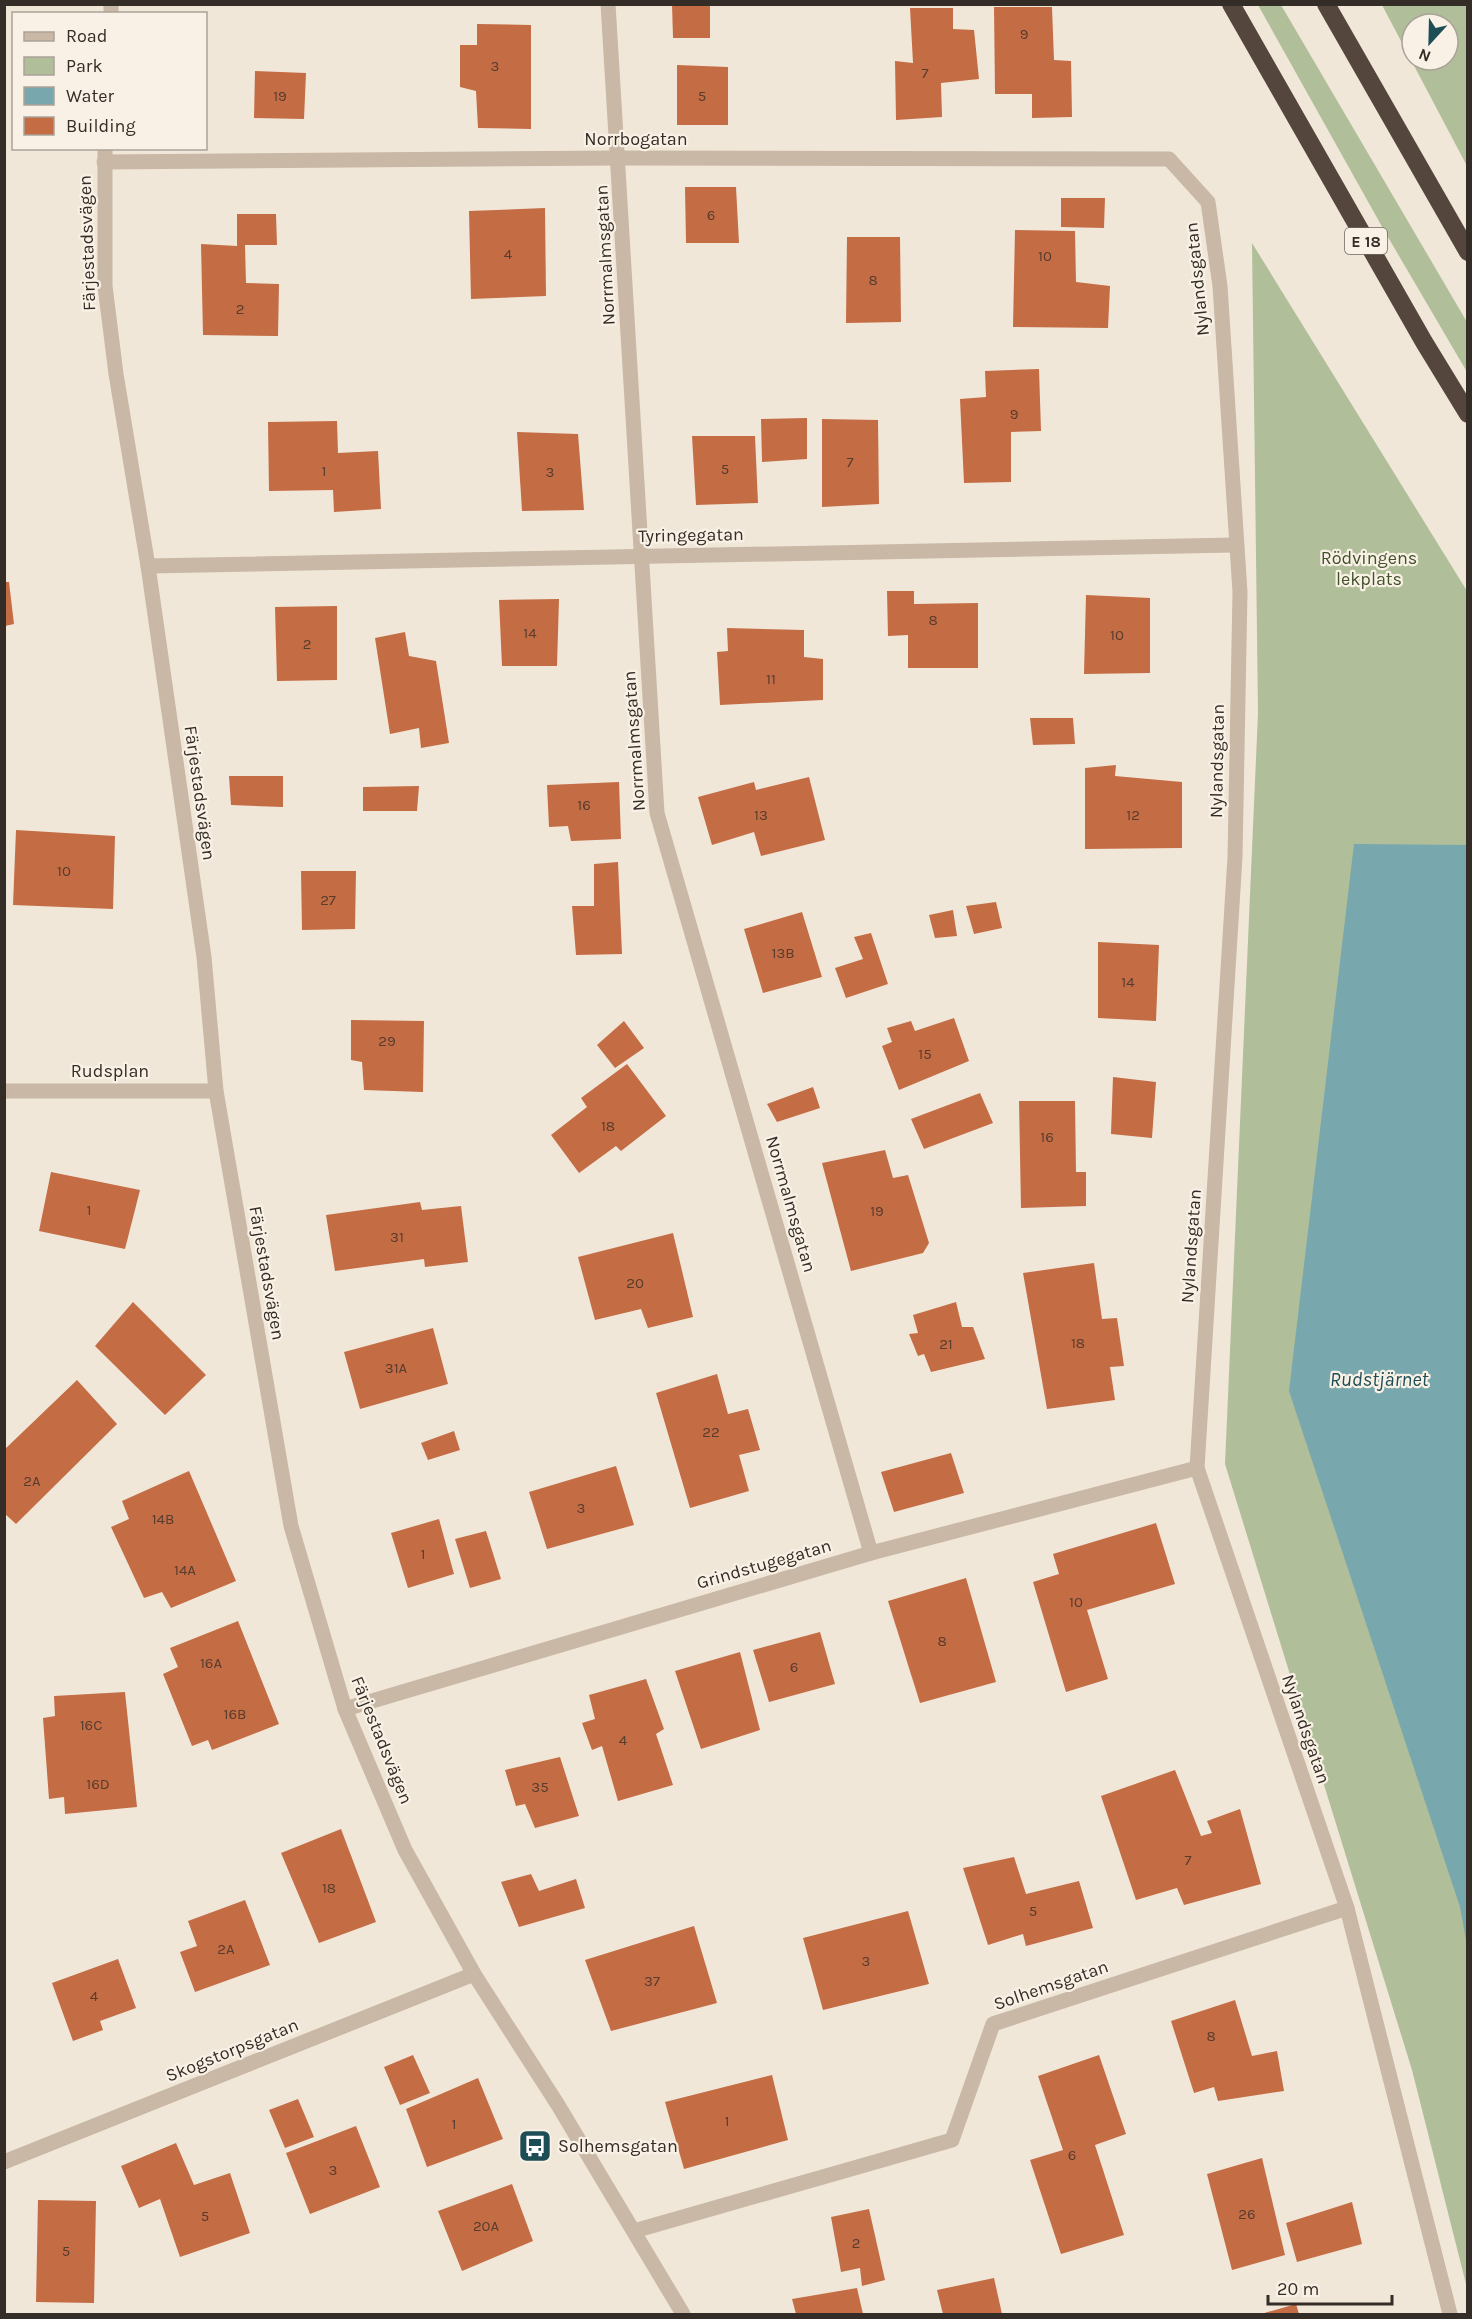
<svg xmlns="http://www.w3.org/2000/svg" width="1472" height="2319" viewBox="0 0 1472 2319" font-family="Karla,sans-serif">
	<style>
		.green { fill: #b0bf99; fill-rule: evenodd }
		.water { fill: #78a7ad }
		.building { fill: #c46c44 }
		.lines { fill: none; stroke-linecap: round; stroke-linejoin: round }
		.street { stroke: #c8b8a5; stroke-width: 15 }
		.highway { stroke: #55463d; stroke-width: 18 }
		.labels { text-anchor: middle; stroke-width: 4.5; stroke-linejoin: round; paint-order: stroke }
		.number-label { font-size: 15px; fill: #583c2e }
		.shield { fill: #f9f1e5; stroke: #6f675f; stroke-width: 1.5 }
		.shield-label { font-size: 16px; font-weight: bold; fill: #342c26 }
		.street-label { font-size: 18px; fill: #342c26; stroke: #f9f1e5 }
		.park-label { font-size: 18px; fill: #41522b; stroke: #f9f1e5 }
		.poi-label { font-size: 18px; fill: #342c26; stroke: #f9f1e5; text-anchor: start }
		.water-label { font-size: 20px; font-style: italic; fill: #1d4d55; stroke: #f9f1e5 }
	</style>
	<rect width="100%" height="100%" fill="#f1e7d9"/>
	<!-- green -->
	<g class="green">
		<path d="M1258,5H1281L1467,322V372L1385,232Z"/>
		<path d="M1382,5H1467V166ZM1412,24H1448V60H1412Z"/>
		<path d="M1252,243L1467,591V2288L1412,2070L1225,1464L1258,713Z"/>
	</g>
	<!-- water -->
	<path class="water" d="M1354,844L1467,845V1946L1460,1907L1289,1391Z"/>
	<!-- building -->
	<g class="building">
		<path d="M672,4H710V38H673Z"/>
		<path d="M994,7H1052L1054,60L1071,61L1072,117L1032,118V94H995Z"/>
		<path d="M910,8H953V29L974,30L979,79L941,83L942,117L896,120L895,61L913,63Z"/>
		<path d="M477,24L531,25V129L478,128L476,91L460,87V45H477Z"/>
		<path d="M677,65L728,67V125H677Z"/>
		<path d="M255,71L306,73L304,119L254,118Z"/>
		<path d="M685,187H736L739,243H686Z"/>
		<path d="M1061,198H1105L1104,228L1061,227Z"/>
		<path d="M545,208L546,296L471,299L469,211Z"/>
		<path d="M237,214H276L277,245H245L246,283L279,284L278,336L203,335L201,244L237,246Z"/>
		<path d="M1015,230L1075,231L1076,282L1110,286L1108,328L1013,327Z"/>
		<path d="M847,237H900L901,322L846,323Z"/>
		<path d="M1039,369L1041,431L1011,432V482L964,483L960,399L986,397L985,371Z"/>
		<path d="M807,418V459L762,462L761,419Z"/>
		<path d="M822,419L878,420L879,504L822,507Z"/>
		<path d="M337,421L338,453L378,451L381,509L334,512L333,490L269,491L268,422Z"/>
		<path d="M517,432L578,434L584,510L522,511Z"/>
		<path d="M692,436H755L758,503L696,505Z"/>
		<path d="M5,582H9L14,624L5,626Z"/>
		<path d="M887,591H914V604L978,603V668H908V635L888,636Z"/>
		<path d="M1086,595L1150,598V673L1084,674Z"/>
		<path d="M559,599L557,666H502L499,600Z"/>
		<path d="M337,606V680L277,681L275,607Z"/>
		<path d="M727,628L804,630V657L823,659V700L720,705L717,652L728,651Z"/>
		<path d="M405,632L409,656L436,661L449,743L421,748L419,728L390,734L375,638Z"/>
		<path d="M1030,718H1073L1075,744L1033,745Z"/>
		<path d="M1116,765L1115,776L1182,782V848L1085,849V768Z"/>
		<path d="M229,776H283V807L231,805Z"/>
		<path d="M809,777L825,840L761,856L754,832L712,845L698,797L754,782L756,790Z"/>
		<path d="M619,782L621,839L571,841L568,826L549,827L547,785Z"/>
		<path d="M419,786L417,811H363V787Z"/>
		<path d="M16,830L115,836L113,909L13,905Z"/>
		<path d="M618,862L622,954L576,955L572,906H594V864Z"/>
		<path d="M301,871H356L355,929L302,930Z"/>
		<path d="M996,902L1002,928L974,934L966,906Z"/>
		<path d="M953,910L957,936L935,938L929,915Z"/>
		<path d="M802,912L822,977L763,993L744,929Z"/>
		<path d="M871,933L888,984L846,998L835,968L863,959L854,937Z"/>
		<path d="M1098,942L1159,945L1156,1021L1098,1018Z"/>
		<path d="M954,1018L969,1061L899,1090L882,1046L892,1042L887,1028L911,1021L915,1031Z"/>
		<path d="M351,1020L424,1021L423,1092L364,1090L362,1062L351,1060Z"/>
		<path d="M624,1021L644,1048L615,1068L597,1045Z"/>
		<path d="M627,1064L666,1116L621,1151L616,1146L579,1173L551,1135L587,1107L581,1098Z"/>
		<path d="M1113,1077L1156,1082L1152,1138L1111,1134Z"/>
		<path d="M813,1087L820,1108L777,1122L767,1104Z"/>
		<path d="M980,1093L993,1123L924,1149L911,1119Z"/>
		<path d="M1019,1101H1075L1076,1172H1086V1206L1021,1208Z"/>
		<path d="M885,1150L893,1178L908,1175L929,1243L923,1253L851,1271L822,1163Z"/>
		<path d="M51,1172L140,1190L125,1249L39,1231Z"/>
		<path d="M420,1202L422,1210L461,1206L468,1262L425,1267L424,1259L335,1271L326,1215Z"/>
		<path d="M673,1233L693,1317L648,1328L641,1309L595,1320L578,1257Z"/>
		<path d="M1094,1263L1102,1319L1117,1318L1124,1366L1110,1367L1115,1400L1047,1409L1023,1273Z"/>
		<path d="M133,1302L206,1375L165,1415L95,1346Z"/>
		<path d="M956,1302L962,1327H973L985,1359L931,1372L924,1354L918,1356L909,1334L918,1333L913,1315Z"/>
		<path d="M433,1328L448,1384L360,1409L344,1352Z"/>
		<path d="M717,1374L728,1414L748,1409L760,1450L739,1455L749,1491L690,1508L656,1393Z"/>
		<path d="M77,1380L117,1424L16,1524L4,1513V1450Z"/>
		<path d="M454,1431L460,1450L428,1460L421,1443Z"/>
		<path d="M951,1453L964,1493L894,1512L881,1472Z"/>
		<path d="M616,1466L634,1525L547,1549L529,1492Z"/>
		<path d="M189,1471L236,1581L171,1608L162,1592L144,1598L111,1527L129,1519L122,1501Z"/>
		<path d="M439,1519L454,1574L408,1588L391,1533Z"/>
		<path d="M1156,1523L1175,1584L1087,1610L1108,1679L1066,1692L1033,1582L1059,1574L1053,1554Z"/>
		<path d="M486,1531L501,1579L470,1588L455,1539Z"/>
		<path d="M966,1578L996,1682L920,1703L888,1601Z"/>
		<path d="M238,1621L279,1724L212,1750L208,1740L192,1746L163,1674L178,1667L170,1648Z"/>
		<path d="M820,1632L835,1684L769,1702L753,1650Z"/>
		<path d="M740,1652L760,1730L701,1749L675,1671Z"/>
		<path d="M646,1679L664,1729L656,1734L673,1785L618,1801L602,1746L592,1750L582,1723L595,1719L589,1695Z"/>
		<path d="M125,1692L137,1807L65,1814L64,1797L49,1799L43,1718L55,1716L54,1696Z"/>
		<path d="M560,1757L579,1816L535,1828L525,1804L516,1806L505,1770Z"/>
		<path d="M1175,1770L1201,1836L1212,1833L1207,1821L1240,1809L1261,1884L1184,1905L1177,1888L1136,1900L1101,1796Z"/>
		<path d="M341,1829L376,1922L319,1943L281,1853Z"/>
		<path d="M1014,1857L1026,1894L1079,1881L1093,1928L1026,1946L1023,1934L988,1945L963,1868Z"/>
		<path d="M531,1874L539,1891L576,1879L585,1908L519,1927L501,1882Z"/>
		<path d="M245,1900L270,1965L195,1992L180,1952L197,1946L188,1921Z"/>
		<path d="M908,1911L929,1984L823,2010L803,1938Z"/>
		<path d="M694,1926L717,2003L611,2031L585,1960Z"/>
		<path d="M118,1959L136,2008L100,2021L103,2030L73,2041L52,1983Z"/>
		<path d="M1235,2000L1252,2056L1277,2051L1284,2091L1218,2101L1214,2087L1194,2093L1171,2021Z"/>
		<path d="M413,2055L430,2093L400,2105L384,2067Z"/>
		<path d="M1099,2055L1126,2134L1095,2145L1124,2235L1061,2254L1030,2160L1063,2150L1038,2076Z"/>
		<path d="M772,2075L788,2140L684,2169L665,2102Z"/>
		<path d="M478,2078L503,2139L427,2167L406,2109Z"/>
		<path d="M298,2099L314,2137L285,2148L269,2110Z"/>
		<path d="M356,2126L380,2187L310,2214L286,2153Z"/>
		<path d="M176,2143L194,2185L230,2173L250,2233L180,2257L160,2199L139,2208L121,2166Z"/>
		<path d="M1262,2158L1285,2255L1232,2270L1207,2174Z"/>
		<path d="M512,2184L533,2241L462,2271L438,2211Z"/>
		<path d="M38,2200L96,2201L94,2303L36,2302Z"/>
		<path d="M1352,2202L1362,2244L1297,2262L1286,2223Z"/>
		<path d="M869,2209L885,2280L862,2286L860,2268L841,2272L831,2217Z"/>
		<path d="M994,2278L1002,2314H943L937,2290Z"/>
		<path d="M857,2288L863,2314H796L792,2299Z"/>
		<path d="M1296,2304L1299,2314H1261Z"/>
	</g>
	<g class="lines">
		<!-- street -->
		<g class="street">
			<path d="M608,4L657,813L871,1553"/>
			<path d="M111,14V4"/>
			<path d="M105,148V286L116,374L148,566L204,957L216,1091L291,1526L345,1709L405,1850L474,1974L558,2105L683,2314"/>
			<path d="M104,162L619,158L1169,159L1208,202L1220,286L1240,592L1235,857L1197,1468L1347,1908L1450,2314"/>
			<path d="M148,566L1235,545"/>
			<path d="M4,1091H216"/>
			<path d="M345,1709L871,1553L1197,1468"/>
			<path d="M4,2162L474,1974"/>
			<path d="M634,2231L952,2140L993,2024L1347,1908"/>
		</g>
		<!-- highway -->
		<g class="highway">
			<path d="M1231,4L1424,342L1468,414"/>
			<path d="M1326,4L1468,252"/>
		</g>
	</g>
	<!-- icons -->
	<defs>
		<symbol id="bus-square" viewBox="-11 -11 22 22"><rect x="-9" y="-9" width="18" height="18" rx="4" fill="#1d4d55" stroke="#f9f1e5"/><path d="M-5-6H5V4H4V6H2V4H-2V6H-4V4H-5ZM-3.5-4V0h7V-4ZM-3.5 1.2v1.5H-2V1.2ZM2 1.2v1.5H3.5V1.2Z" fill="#fff"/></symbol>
	</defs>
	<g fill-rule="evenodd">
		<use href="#bus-square" x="516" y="2127" width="38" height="38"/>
	</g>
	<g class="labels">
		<!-- number labels -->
		<g class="number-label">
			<text x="1024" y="39">9</text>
			<text x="495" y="71">3</text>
			<text x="925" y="78">7</text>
			<text x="280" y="101">19</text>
			<text x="702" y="101">5</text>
			<text x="711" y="220">6</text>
			<text x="508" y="259">4</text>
			<text x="1045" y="261">10</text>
			<text x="873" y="285">8</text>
			<text x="240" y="314">2</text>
			<text x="1014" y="419">9</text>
			<text x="850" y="467">7</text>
			<text x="725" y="474">5</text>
			<text x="324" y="476">1</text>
			<text x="550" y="477">3</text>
			<text x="933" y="625">8</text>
			<text x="530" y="638">14</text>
			<text x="1117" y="640">10</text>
			<text x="307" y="649">2</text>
			<text x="771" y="684">11</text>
			<text x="584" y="810">16</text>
			<text x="761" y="820">13</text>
			<text x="1133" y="820">12</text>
			<text x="64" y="876">10</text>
			<text x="328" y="905">27</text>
			<text x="783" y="958">13B</text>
			<text x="1128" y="987">14</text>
			<text x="387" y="1046">29</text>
			<text x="925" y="1059">15</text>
			<text x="608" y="1131">18</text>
			<text x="1047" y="1142">16</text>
			<text x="89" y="1215">1</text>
			<text x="877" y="1216">19</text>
			<text x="397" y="1242">31</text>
			<text x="635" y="1288">20</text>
			<text x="1078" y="1348">18</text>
			<text x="946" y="1349">21</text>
			<text x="396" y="1373">31A</text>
			<text x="711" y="1437">22</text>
			<text x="32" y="1486">2A</text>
			<text x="581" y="1513">3</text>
			<text x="163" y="1524">14B</text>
			<text x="423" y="1559">1</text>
			<text x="185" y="1575">14A</text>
			<text x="1076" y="1607">10</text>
			<text x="942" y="1646">8</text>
			<text x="211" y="1668">16A</text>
			<text x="794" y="1672">6</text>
			<text x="235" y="1719">16B</text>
			<text x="91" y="1730">16C</text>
			<text x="623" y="1745">4</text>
			<text x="98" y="1789">16D</text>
			<text x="540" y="1792">35</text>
			<text x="1188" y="1865">7</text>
			<text x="329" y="1893">18</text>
			<text x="1033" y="1916">5</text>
			<text x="226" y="1954">2A</text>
			<text x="866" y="1966">3</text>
			<text x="652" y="1986">37</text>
			<text x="94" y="2001">4</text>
			<text x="1211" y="2041">8</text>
			<text x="727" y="2126">1</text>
			<text x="454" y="2129">1</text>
			<text x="1072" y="2160">6</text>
			<text x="333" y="2175">3</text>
			<text x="1247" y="2219">26</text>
			<text x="205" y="2221">5</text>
			<text x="486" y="2231">20A</text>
			<text x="856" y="2248">2</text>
			<text x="66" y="2256">5</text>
		</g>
		<!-- shield labels -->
		<rect class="shield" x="1345" y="228" width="42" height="26" rx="4.5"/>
		<g class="shield-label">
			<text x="1366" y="247">E 18</text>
		</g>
		<!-- street labels -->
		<g class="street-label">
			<text x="636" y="145">Norrbogatan</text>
			<text transform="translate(87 243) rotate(-92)" y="6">Färjestadsvägen</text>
			<text transform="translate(605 255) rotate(-93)" y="6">Norrmalmsgatan</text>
			<text transform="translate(1197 279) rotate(-96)" y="6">Nylandsgatan</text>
			<text transform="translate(691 535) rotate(-1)" y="6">Tyringegatan</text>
			<text transform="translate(634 741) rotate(-94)" y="6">Norrmalmsgatan</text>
			<text transform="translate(1217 761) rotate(-89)" y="6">Nylandsgatan</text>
			<text transform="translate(200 793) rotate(82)" y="6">Färjestadsvägen</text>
			<text x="110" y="1077">Rudsplan</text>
			<text transform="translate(791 1204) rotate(74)" y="6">Norrmalmsgatan</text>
			<text transform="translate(1191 1246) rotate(-86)" y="6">Nylandsgatan</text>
			<text transform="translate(267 1273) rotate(80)" y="6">Färjestadsvägen</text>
			<text transform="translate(764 1564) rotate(-16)" y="6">Grindstugegatan</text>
			<text transform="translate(1306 1729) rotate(71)" y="6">Nylandsgatan</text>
			<text transform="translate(382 1740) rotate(68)" y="6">Färjestadsvägen</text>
			<text transform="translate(1051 1985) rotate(-19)" y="6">Solhemsgatan</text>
			<text transform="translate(232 2050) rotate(-22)" y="6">Skogstorpsgatan</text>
		</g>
		<!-- park labels -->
		<g class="park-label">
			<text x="1369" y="564">Rödvingens<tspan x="1369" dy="21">lekplats</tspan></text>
		</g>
		<!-- poi labels -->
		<g class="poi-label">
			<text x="558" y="2152">Solhemsgatan</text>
		</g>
		<!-- water labels -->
		<g class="water-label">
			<text x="1379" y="1386">Rudstjärnet</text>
		</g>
	</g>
	<!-- border -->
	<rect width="1472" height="2319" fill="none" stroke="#342c26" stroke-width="12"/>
	<!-- legend -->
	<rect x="12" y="12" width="195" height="138" fill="#f9f1e5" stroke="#aaa299" stroke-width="1.5"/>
	<rect x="24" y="32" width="30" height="9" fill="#c8b8a5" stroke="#aaa299" stroke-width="1.5"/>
	<text x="66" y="42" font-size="18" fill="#342c26">Road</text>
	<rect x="24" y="57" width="30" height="18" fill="#b0bf99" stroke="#aaa299" stroke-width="1.5"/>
	<text x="66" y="72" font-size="18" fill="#342c26">Park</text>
	<rect x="24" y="87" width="30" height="18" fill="#78a7ad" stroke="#aaa299" stroke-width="1.5"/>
	<text x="66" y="102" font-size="18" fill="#342c26">Water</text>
	<rect x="24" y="117" width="30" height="18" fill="#c46c44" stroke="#aaa299" stroke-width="1.5"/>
	<text x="66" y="132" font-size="18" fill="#342c26">Building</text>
	<!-- north arrow -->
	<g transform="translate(1430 42) rotate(202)"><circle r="28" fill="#f9f1e5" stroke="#aaa299" stroke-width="1.5"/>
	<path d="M0-4.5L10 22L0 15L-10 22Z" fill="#1d4d55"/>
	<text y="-9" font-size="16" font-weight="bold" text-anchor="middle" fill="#342c26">N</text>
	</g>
	<!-- scale -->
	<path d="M1268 2295v9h124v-9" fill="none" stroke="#342c26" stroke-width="3"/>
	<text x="1277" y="2295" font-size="18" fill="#342c26" stroke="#f9f1e5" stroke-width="4.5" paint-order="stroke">20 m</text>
</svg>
